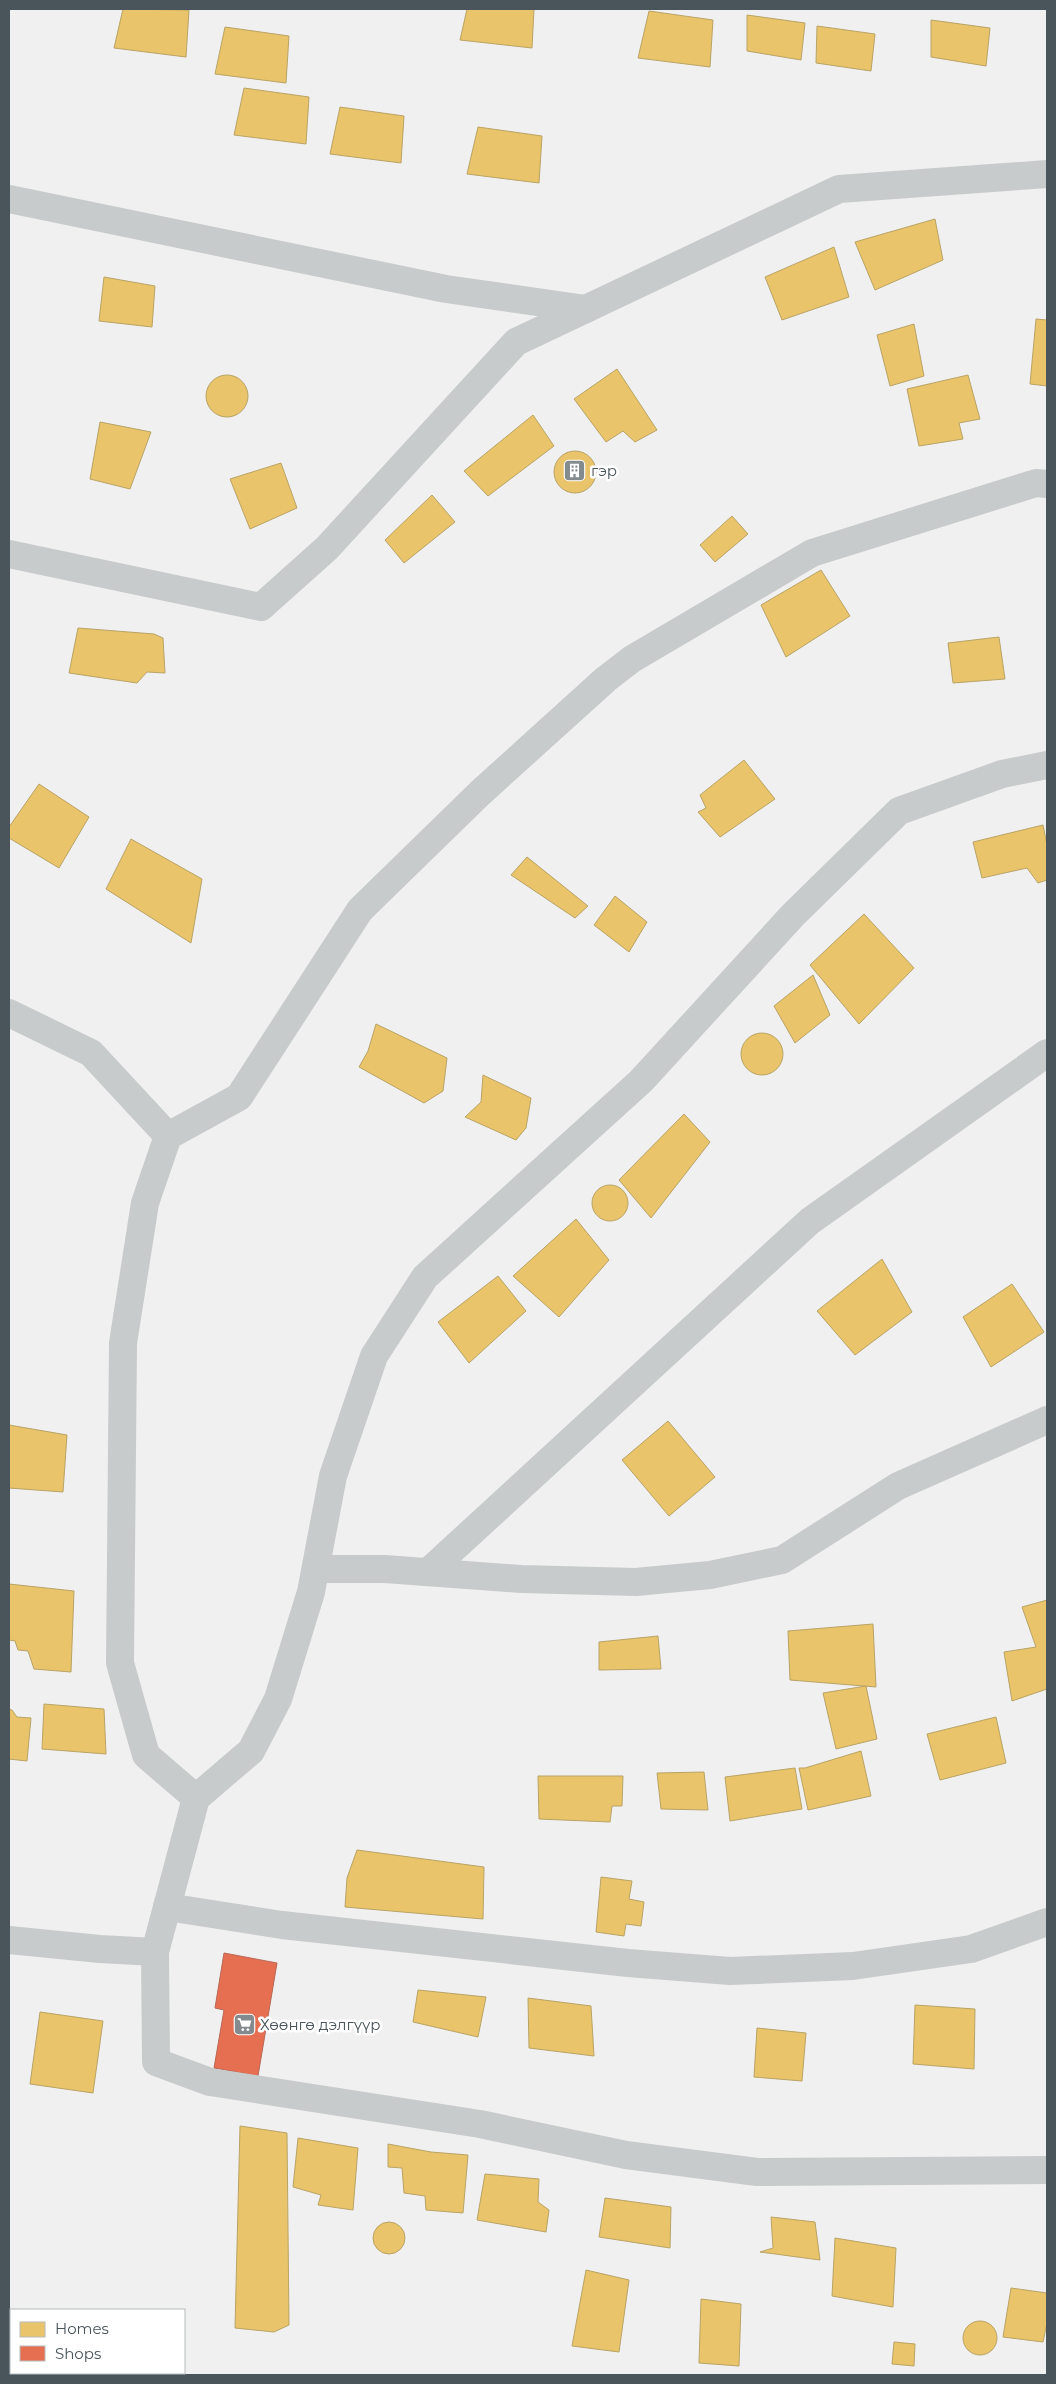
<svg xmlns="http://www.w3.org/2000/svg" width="1056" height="2384" viewBox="0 0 1056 2384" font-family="Montserrat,sans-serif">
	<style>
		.homes { fill: #e9c46a; stroke: #b9a365 }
		.shops { fill: #e76f51; stroke: #b86754 }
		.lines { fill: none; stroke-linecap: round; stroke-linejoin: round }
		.path { stroke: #b8c2be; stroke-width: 3; stroke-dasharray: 4 2.5; stroke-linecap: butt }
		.minor { stroke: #c8cbcb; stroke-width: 28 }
		.labels { text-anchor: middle; stroke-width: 5; stroke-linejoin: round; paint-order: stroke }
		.poi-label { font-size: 15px; fill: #49555a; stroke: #fff; text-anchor: start }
	</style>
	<rect width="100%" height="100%" fill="#f0f0f0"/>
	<!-- homes -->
	<g class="homes">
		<path d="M123,9L189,10L186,57L114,48Z"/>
		<path d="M467,9H534L532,48L460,40Z"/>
		<path d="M649,11L713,20L710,67L638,58Z"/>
		<path d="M747,15L805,23L801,60L747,51Z"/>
		<path d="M931,20L990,28L986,66L931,57Z"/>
		<path d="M817,26L875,34L871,71L816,63Z"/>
		<path d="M225,27L289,36L286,83L215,74Z"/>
		<path d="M244,88L309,97L306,144L234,135Z"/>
		<path d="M340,107L404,116L401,163L330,154Z"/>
		<path d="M478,127L542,136L539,183L467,174Z"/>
		<path d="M935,219L943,260L875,290L855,242Z"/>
		<path d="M834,247L849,297L782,320L765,277Z"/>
		<path d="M104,277L155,286L152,327L99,321Z"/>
		<path d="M1036,319L1047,320V386L1030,384Z"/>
		<path d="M914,324L924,376L890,386L877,335Z"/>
		<path d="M617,369L657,430L635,442L623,431L606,442L574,399Z"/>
		<path d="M968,375L980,419L959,423L963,439L919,446L907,389Z"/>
		<circle cx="227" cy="396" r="21"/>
		<path d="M533,415L554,446L488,496L464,471Z"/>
		<path d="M100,422L151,432L130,489L90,479Z"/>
		<circle cx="575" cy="472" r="21"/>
		<path d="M281,463L297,508L250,529L230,479Z"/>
		<path d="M432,495L455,522L404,563L385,540Z"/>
		<path d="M732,516L748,534L715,562L700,545Z"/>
		<path d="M821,570L850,616L786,657L761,605Z"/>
		<path d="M78,628L154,634L163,638L165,673L147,672L137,683L69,673Z"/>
		<path d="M999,637L1005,679L953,683L948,643Z"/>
		<path d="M744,760L775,799L720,837L698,812L706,808L700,795Z"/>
		<path d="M39,784L89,817L59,868L9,838V827Z"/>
		<path d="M1043,825L1047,845V880L1038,883L1027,868L982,878L973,842Z"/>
		<path d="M131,839L202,879L191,943L106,889Z"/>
		<path d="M527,857L588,906L575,918L511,875Z"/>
		<path d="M615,896L647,922L629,952L594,925Z"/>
		<path d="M864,914L914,968L859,1024L810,965Z"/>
		<path d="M813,975L830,1015L795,1043L774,1006Z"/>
		<path d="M376,1024L447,1058L443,1091L424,1103L359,1067L368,1051Z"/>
		<circle cx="762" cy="1054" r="21"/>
		<path d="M483,1075L531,1098L526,1128L516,1140L465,1117L481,1102Z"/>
		<path d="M684,1114L710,1142L651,1218L619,1180Z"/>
		<circle cx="610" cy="1203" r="18"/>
		<path d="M576,1219L609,1260L559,1317L513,1276Z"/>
		<path d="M882,1259L912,1312L855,1355L817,1311Z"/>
		<path d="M498,1276L526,1311L469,1363L438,1322Z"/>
		<path d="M1012,1284L1044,1332L991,1367L963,1317Z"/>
		<path d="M668,1421L715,1477L669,1516L622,1460Z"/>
		<path d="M9,1425L67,1435L63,1492L9,1488Z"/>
		<path d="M9,1584L74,1591L71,1672L34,1669L28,1651L18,1650L15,1641L9,1640Z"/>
		<path d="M1047,1600V1689L1012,1701L1004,1652L1036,1647L1022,1607Z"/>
		<path d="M873,1624L876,1687L790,1680L788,1631Z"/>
		<path d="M658,1636L661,1669L599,1670V1642Z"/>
		<path d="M866,1686L877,1739L836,1749L823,1693Z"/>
		<path d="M44,1704L104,1709L106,1754L42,1749Z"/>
		<path d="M9,1709L12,1710L17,1717L31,1718L27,1761L9,1759Z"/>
		<path d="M996,1717L1006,1763L940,1780L927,1734Z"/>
		<path d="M861,1751L871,1796L808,1810L799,1768H805Z"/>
		<path d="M795,1768L802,1809L730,1821L725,1777Z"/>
		<path d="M704,1772L708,1810L661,1809L657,1773Z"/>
		<path d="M538,1776H623L622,1806H612L610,1822L539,1819Z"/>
		<path d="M357,1850L484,1867L483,1919L345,1907L347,1878Z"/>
		<path d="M601,1877L632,1881L629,1899L644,1902L641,1926L626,1924L624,1936L596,1932Z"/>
		<path d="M418,1990L486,1997L478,2037L413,2022Z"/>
		<path d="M528,1998L591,2006L594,2056L529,2048Z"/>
		<path d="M915,2005L975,2009L974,2069L913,2064Z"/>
		<path d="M40,2012L103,2021L93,2093L30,2084Z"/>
		<path d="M757,2028L806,2033L802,2081L754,2077Z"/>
		<path d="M240,2126L287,2133L289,2325L274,2332L235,2328Z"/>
		<path d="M298,2138L358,2148L353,2210L318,2205L321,2195L293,2187Z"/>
		<path d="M388,2144L431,2152L468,2155L463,2213L426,2210L425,2196L404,2193L402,2168L388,2167Z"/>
		<path d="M485,2174L539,2179L538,2202L549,2210L546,2232L477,2220Z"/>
		<path d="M605,2198L671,2207L670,2248L599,2237Z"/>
		<path d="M771,2217L815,2222L820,2260L760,2252L773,2248Z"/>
		<circle cx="389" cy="2238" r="16"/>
		<path d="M835,2238L896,2248L893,2307L832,2296Z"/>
		<path d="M586,2270L629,2280L619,2352L572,2346Z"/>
		<path d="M1011,2288L1047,2293V2323L1043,2342L1003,2337Z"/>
		<path d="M701,2299L741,2304L739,2366L699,2363Z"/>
		<circle cx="980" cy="2338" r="17"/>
		<path d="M894,2342L915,2344L914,2366L892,2364Z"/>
	</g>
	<!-- shops -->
	<path class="shops" d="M224,1953L277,1963L258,2076L214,2068L224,2010L215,2008Z"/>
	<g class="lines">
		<!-- path -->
		<path class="path" d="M34,2375V2373"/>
		<!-- minor -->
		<g class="minor">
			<path d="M9,199L446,289L586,309"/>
			<path d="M9,554L261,607L327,548L516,342L839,189L1047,174"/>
			<path d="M1047,765L1002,774L899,811L793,915L641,1081L425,1277L374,1356L333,1476L311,1592L278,1699L251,1751L196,1798L155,1952L156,2062L210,2082L480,2124L626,2155L757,2172L1047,2170"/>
			<path d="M9,1013L91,1053L168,1136"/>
			<path d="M316,1569H385L521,1579L636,1582L710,1575L782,1560L898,1486L1047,1420"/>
			<path d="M428,1572L810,1221L1047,1053"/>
			<path d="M196,1798L146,1755L120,1663L123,1343L145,1203L168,1136L239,1097L360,910L480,793L606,679L632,659L812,553L1036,483L1047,484"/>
			<path d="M167,1907L282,1925L628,1963L730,1971L853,1966L971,1949L1047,1922"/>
			<path d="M9,1940L100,1949L155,1952"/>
		</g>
	</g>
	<!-- icons -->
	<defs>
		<symbol id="building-square" viewBox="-11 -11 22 22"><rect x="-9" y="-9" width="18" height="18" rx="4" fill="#838b8e" stroke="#fff"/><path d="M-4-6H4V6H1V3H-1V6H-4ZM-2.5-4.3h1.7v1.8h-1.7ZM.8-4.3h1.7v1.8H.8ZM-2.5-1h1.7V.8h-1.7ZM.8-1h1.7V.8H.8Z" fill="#fff"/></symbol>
		<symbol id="supermarket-square" viewBox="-11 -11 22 22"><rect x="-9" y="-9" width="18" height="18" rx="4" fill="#838b8e" stroke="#fff"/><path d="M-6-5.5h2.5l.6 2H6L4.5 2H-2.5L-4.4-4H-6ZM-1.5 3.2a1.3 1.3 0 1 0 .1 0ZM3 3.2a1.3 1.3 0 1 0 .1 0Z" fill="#fff"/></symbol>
	</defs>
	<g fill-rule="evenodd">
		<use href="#building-square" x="562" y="458" width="25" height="25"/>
		<use href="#supermarket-square" x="232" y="2012" width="25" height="25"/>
	</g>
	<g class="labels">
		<!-- poi labels -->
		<g class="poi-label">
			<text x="591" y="476">гэр</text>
			<text x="260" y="2030">Хөөнгө дэлгүүр</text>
		</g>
	</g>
	<!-- border -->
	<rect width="1056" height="2384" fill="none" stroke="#49555a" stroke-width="20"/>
	<!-- legend -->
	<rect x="10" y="2309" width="175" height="65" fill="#ffffff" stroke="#b6bbbd"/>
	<rect x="20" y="2322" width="25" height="15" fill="#e9c46a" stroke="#b6bbbd"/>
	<text x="55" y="2334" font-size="15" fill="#49555a">Homes</text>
	<rect x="20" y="2346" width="25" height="15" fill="#e76f51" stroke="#b6bbbd"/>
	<text x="55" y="2359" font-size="15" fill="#49555a">Shops</text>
</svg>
